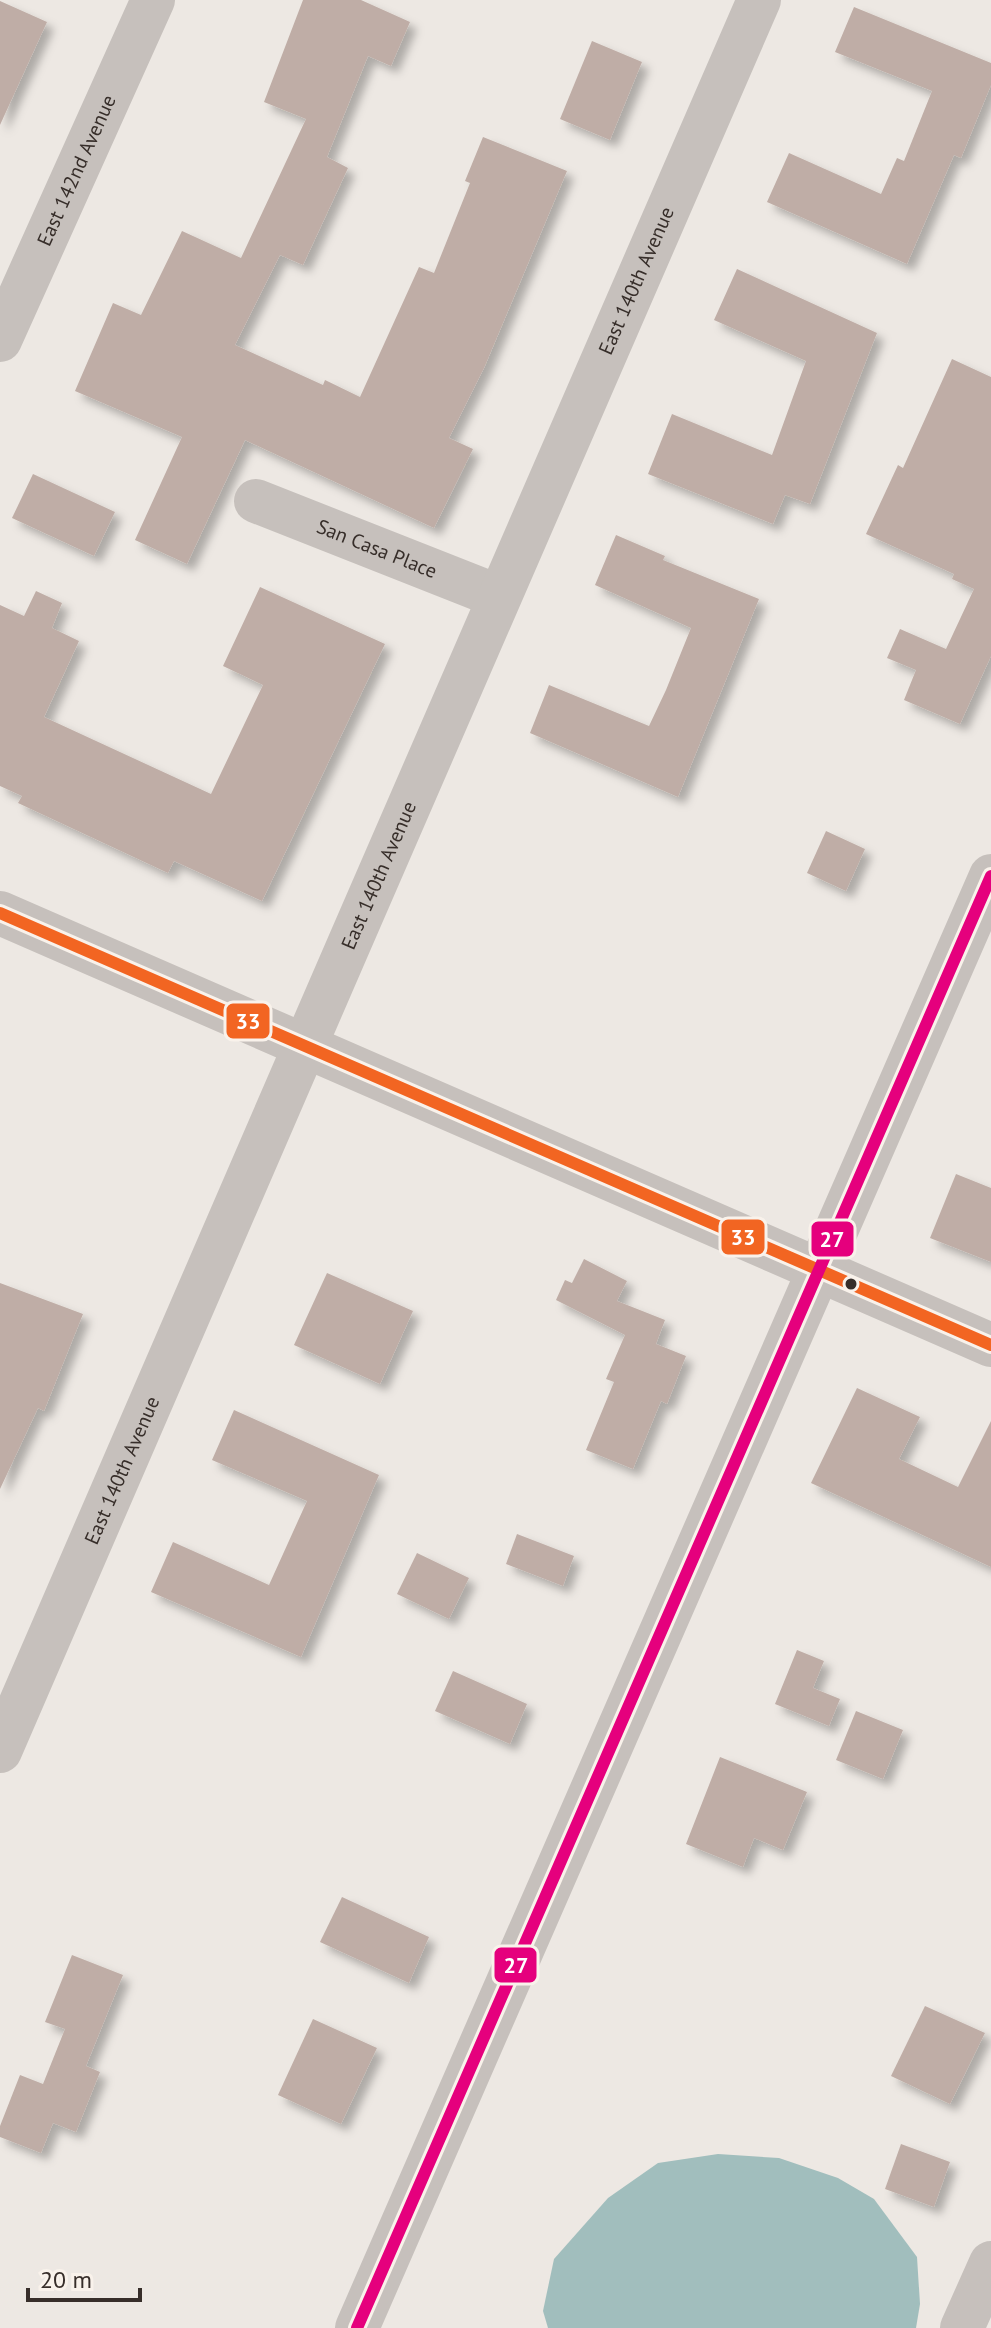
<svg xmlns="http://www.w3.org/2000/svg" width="991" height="2328" viewBox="0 0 991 2328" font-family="'PT Sans',sans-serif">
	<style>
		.water { fill: #a1bebd }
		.building { fill: #bfada6; filter: url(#shadow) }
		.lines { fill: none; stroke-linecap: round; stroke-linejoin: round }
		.minor { stroke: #c6c0bc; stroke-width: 44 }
		.bus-1-casing { stroke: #f9f2eb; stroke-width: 18 }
		.bus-2-casing { stroke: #f9f2eb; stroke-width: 18 }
		.bus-1 { stroke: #f26522; stroke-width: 12 }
		.bus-2 { stroke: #e5007d; stroke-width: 12 }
		.bus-dot { fill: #372e2a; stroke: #f9f2eb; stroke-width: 3 }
		.labels { text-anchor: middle; stroke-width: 8; stroke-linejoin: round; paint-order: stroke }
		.street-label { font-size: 20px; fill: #372e2a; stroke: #f9f2eb }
		.line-badge { stroke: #f9f2eb; stroke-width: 3 }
		.badge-label { font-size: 22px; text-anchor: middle; font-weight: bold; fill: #fff }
	</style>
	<defs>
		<filter id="shadow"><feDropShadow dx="7" dy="7" stdDeviation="4" flood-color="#0004"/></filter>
	</defs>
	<rect width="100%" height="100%" fill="#ede8e3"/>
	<!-- water -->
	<path class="water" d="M718,2154L779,2158L838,2178L874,2199L917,2257L920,2304L916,2328H548L543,2311L554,2259L608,2198L658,2163Z"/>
	<!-- building -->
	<g class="building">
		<path d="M303,0H361L410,22L391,66L368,56L327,157L348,168L303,265L280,255L235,345L323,385L325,380L360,397L419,267L434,273L470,183L465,181L483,137L567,171L484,368L449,438L473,449L434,528L245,440L187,564L135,540L182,437L75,391L113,303L141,315L182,231L241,258L306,119L264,102Z"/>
		<path d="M0,1L47,22L0,125Z"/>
		<path d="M854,7L991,63V85L961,158L954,155L907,264L767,202L789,153L881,194L897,158L904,161L932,91L835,52Z"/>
		<path d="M592,41L642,62L610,140L560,119Z"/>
		<path d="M737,269L877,333L810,504L785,495L773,524L648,474L672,414L772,455L806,361L714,320Z"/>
		<path d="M952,359L991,377V656L960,724L904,700L916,670L887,658L900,629L946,649L974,589L952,579L954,574L866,534L898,465L903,468Z"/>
		<path d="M33,474L115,512L94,556L12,518Z"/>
		<path d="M616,535L665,556L663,560L759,599L678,797L530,733L549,685L649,726L666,690L691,628L595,585Z"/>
		<path d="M260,587L385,644L262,901L174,861L168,873L18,803L22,796L0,786V605L24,616L36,591L62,603L52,628L79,641L44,717L211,794L263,685L223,666Z"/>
		<path d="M826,831L865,849L846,891L807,873Z"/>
		<path d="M956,1174L991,1188V1262L930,1238Z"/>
		<path d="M584,1259L627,1281L617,1301L665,1320L656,1344L686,1356L667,1404L661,1401L633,1469L586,1450L614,1382L606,1379L625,1335L556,1300L565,1280L572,1283Z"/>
		<path d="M327,1273L413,1311L380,1384L294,1345Z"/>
		<path d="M0,1283L83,1314L44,1411L38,1408L0,1489Z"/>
		<path d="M857,1388L920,1417L899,1459L958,1487L991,1421V1567L811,1483Z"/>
		<path d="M234,1410L379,1475L301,1657L151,1592L173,1542L269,1585L307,1501L212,1460Z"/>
		<path d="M517,1534L574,1556L563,1586L506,1564Z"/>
		<path d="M417,1553L469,1578L449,1619L397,1594Z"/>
		<path d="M797,1650L824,1661L813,1688L840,1699L829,1726L775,1704Z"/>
		<path d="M453,1671L527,1704L510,1744L435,1711Z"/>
		<path d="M856,1711L903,1730L883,1779L836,1760Z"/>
		<path d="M720,1757L807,1792L783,1850L754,1838L743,1867L686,1844Z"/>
		<path d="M342,1897L429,1937L409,1983L320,1942Z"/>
		<path d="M72,1955L123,1975L86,2066L100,2072L76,2132L53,2123L41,2153L0,2137V2126L20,2075L43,2084L65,2029L45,2022Z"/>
		<path d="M925,2006L985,2033L950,2104L891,2076Z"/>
		<path d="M313,2019L377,2048L341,2124L278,2095Z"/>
		<path d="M901,2144L950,2162L934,2207L885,2189Z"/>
	</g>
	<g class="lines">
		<!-- minor -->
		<g class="minor">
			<path id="s1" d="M0,340L153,0"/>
			<path id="s2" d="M256,501L497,596"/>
			<path d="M0,913L991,1345"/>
			<path id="s3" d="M0,1751C254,1168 503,582 759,0"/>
			<path d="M357,2328L991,876"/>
			<path d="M962,2328L991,2263"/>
		</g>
		<defs>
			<path id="bus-1" d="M0,913L991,1345"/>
			<path id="bus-2" d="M357,2328L991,876"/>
		</defs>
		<!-- bus-1 casing -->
		<use href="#bus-1" class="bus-1-casing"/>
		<!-- bus-2 casing -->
		<use href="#bus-2" class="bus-2-casing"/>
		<!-- bus-1 -->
		<use href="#bus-1" class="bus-1"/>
		<!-- bus-2 -->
		<use href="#bus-2" class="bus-2"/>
	</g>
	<!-- markers -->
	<circle class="bus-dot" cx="851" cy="1284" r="7"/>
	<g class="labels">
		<!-- street labels -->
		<g class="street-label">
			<text dy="7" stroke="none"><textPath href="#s1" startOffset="186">East 142nd Avenue</textPath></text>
			<text dy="7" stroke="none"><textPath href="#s3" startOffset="1602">East 140th Avenue</textPath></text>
			<text dy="7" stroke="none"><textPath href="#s2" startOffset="130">San Casa Place</textPath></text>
			<text dy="7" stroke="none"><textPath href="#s3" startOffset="954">East 140th Avenue</textPath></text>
			<text dy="7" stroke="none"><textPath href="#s3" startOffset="306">East 140th Avenue</textPath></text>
		</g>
	</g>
	<g class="line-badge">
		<rect x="225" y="1002" width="46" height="38" rx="8" fill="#f26522"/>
		<rect x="720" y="1218" width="46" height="38" rx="8" fill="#f26522"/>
		<rect x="810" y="1220" width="45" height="38" rx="8" fill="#e5007d"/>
		<rect x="493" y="1946" width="45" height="38" rx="8" fill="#e5007d"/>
	</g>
	<g class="badge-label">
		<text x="248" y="1029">33</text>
		<text x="743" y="1245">33</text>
		<text x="832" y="1247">27</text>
		<text x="516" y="1973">27</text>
	</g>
	<!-- scale -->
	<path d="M28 2288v12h112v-12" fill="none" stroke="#372e2a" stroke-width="4"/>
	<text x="40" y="2288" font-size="24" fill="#372e2a" stroke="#f9f2eb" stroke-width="6" paint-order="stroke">20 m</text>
</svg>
